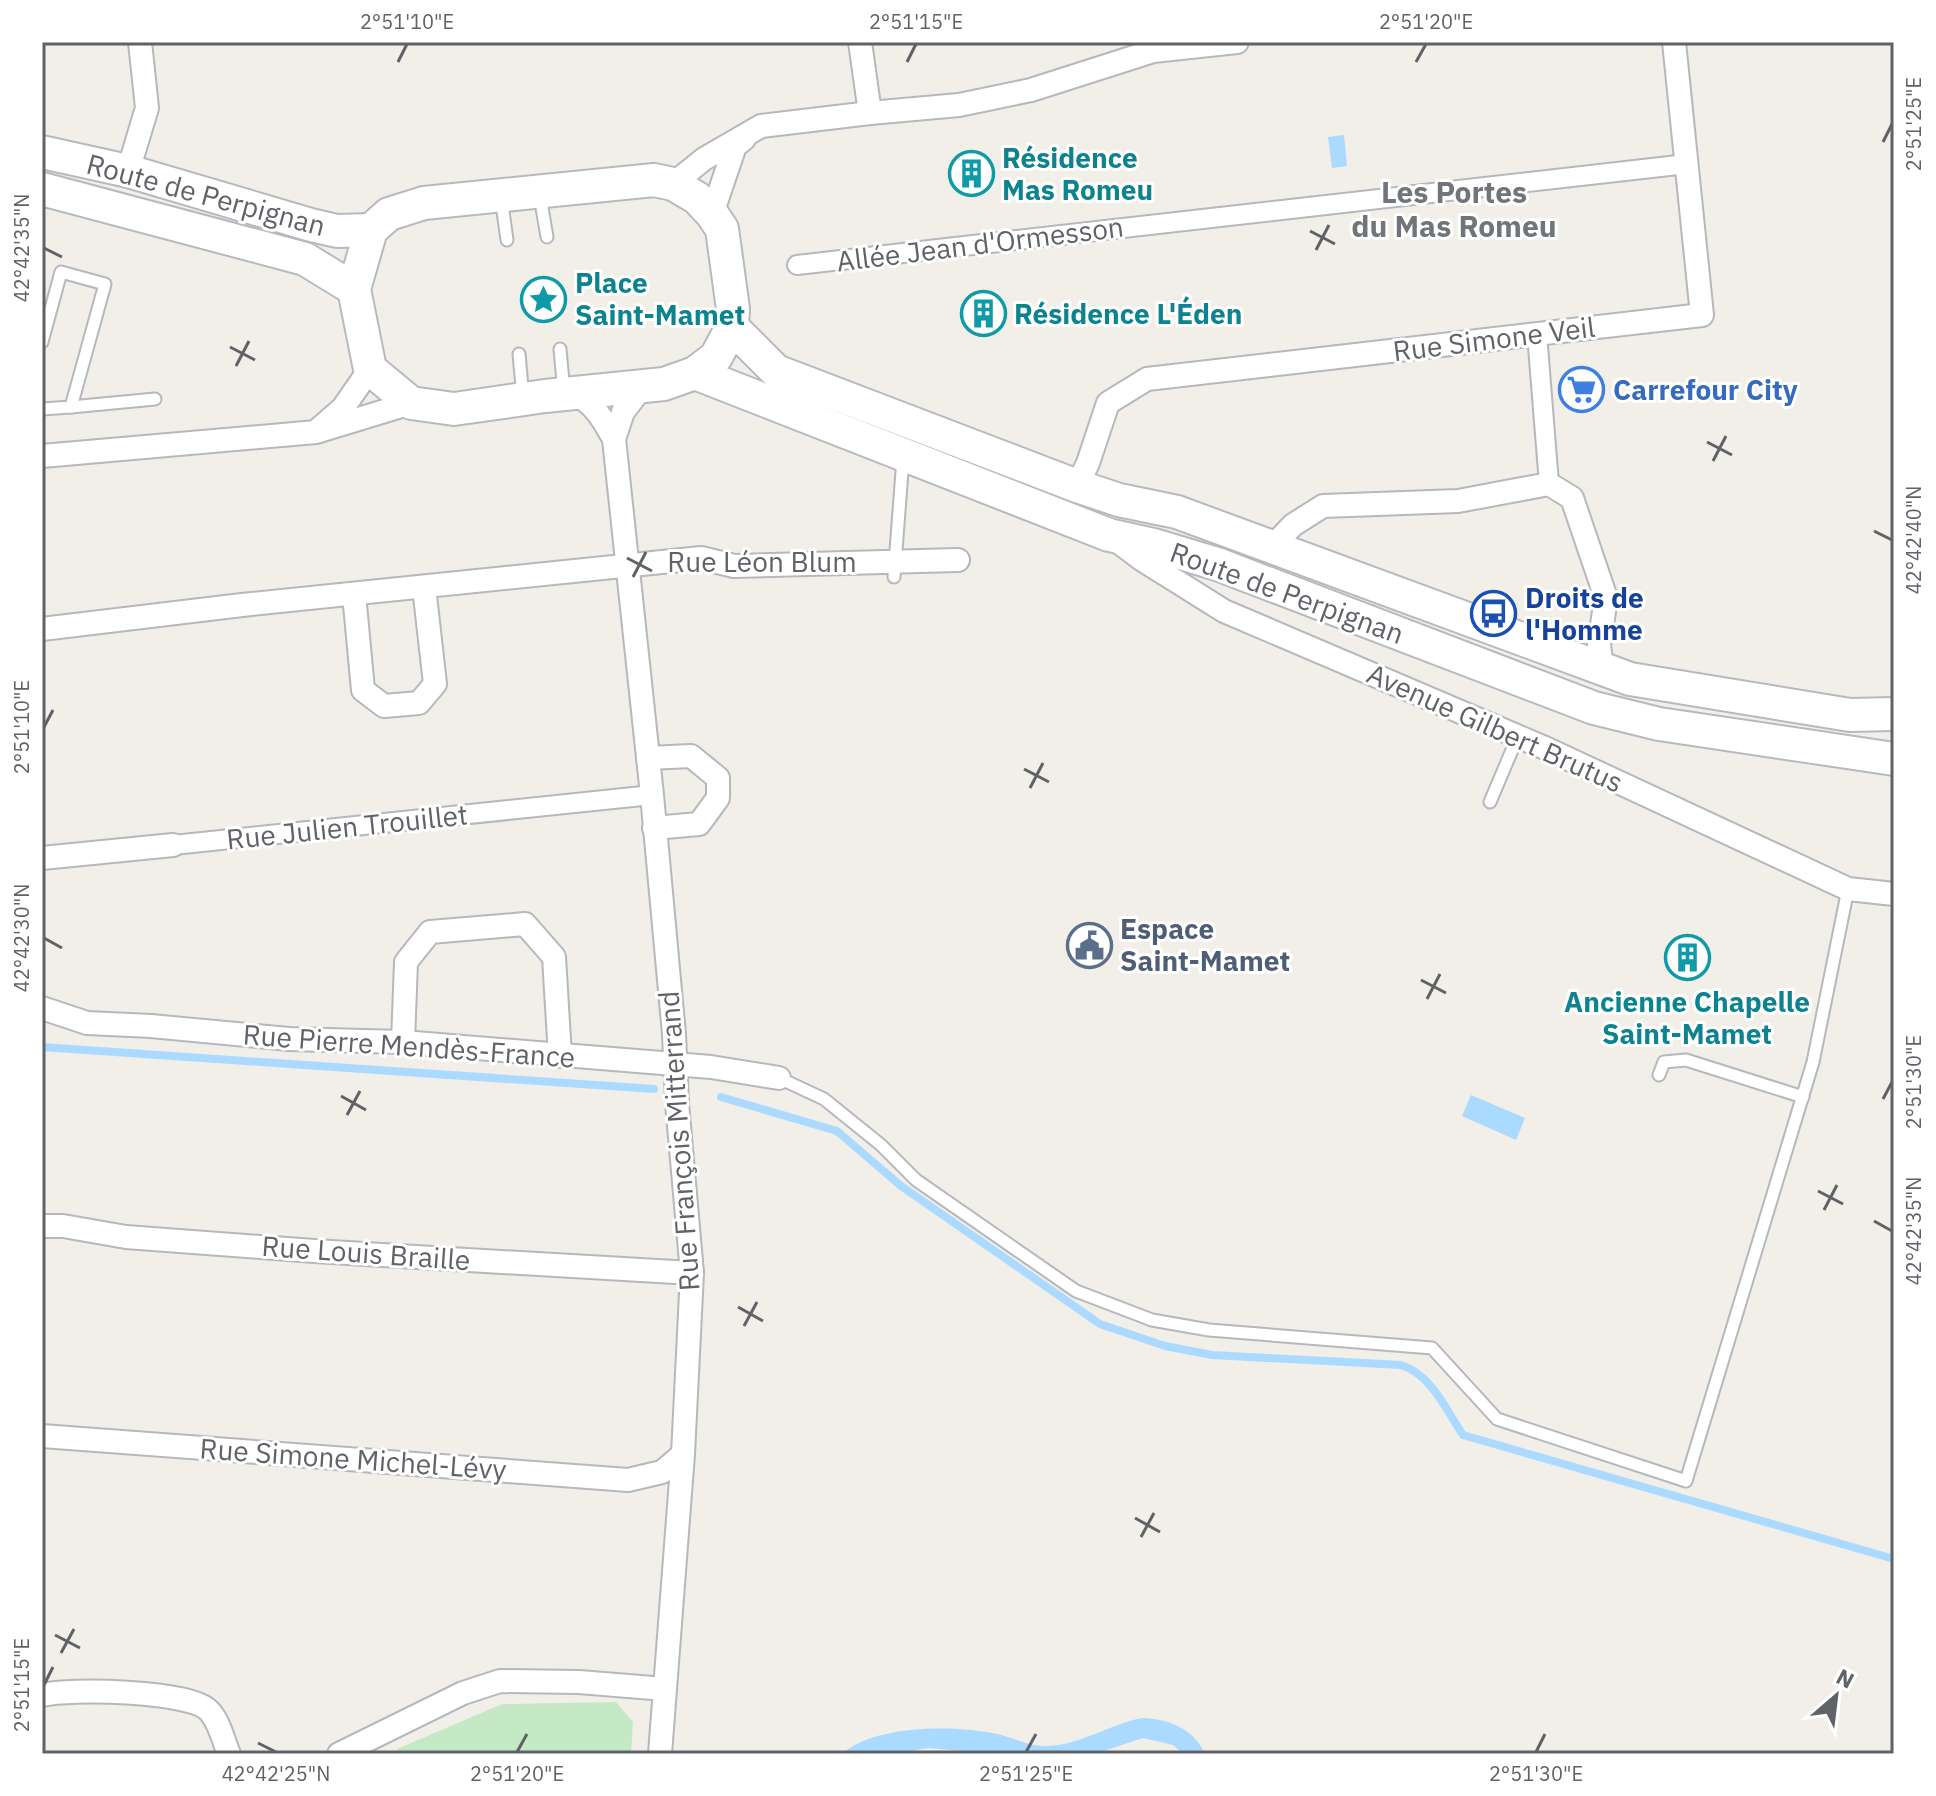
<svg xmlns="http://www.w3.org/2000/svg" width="1936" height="1796" viewBox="0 0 1936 1796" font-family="'IBM Plex Sans',sans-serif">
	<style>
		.green { fill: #c5e8c5 }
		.water { fill: #aadaff }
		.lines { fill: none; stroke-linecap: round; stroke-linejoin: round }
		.stream { stroke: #aadaff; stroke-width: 8 }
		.service-casing { stroke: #b5b8bc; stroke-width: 15 }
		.pedestrian-casing { stroke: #b5b8bc; stroke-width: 22 }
		.minor-casing { stroke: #b5b8bc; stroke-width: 26 }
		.secondary-casing { stroke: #b6babf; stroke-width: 36 }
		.service { stroke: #fff; stroke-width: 11 }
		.pedestrian { stroke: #fff; stroke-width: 18 }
		.minor { stroke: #fff; stroke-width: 22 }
		.secondary { stroke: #fff; stroke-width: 32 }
		.ticks { fill: none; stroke: #5f6368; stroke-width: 3 }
		.labels { text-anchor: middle; stroke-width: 6; stroke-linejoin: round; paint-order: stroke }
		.culture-label { font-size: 28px; font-weight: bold; fill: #0d838f; stroke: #fff; text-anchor: start }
		.street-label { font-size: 28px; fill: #5f6368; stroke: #fff }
		.shop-label { font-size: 28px; font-weight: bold; fill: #366cbe; stroke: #fff; text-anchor: start }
		.transit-label { font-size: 28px; font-weight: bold; fill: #164399; stroke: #fff; text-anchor: start }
		.service-label { font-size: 28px; font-weight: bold; fill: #4e5e75; stroke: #fff; text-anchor: start }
		.neighbourhood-label { font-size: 30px; font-weight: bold; fill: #70757a; stroke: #fff }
		.neatline { fill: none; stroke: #5f6368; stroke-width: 3 }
		.ticks-label { font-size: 20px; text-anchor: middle; fill: #5f6368 }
	</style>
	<rect width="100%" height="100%" fill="#f1efe8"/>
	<!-- green -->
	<path class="green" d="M616,1702L633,1722L631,1754H400L397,1749L502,1704Z"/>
	<!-- water -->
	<g class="water">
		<path d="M1344,135L1347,166L1332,168L1328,137Z"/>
		<path d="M1471,1095L1525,1118L1516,1140L1462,1116Z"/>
		<path d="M1142,1718C1169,1719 1193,1728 1205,1754H1183L1173,1745L1143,1738L1094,1754H996L928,1748L892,1754H842C873,1725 953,1725 992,1733C1011,1736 1027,1746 1046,1746C1078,1746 1110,1724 1142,1718Z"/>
	</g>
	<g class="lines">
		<!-- stream -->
		<g class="stream">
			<path d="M42,1047L654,1089"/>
			<path d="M721,1097L837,1131L901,1186L1100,1324L1165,1346L1212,1355L1401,1365C1432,1375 1446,1410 1463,1435L1894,1559"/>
		</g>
		<defs>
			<g id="service">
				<path d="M540,196L547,237"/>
				<path d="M501,197L507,240"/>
				<path d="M42,342L61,272L105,284L71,407L42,409"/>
				<path d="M560,349L564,393"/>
				<path d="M519,354L523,398"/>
				<path d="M71,407L155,399"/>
				<path d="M894,577L903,458"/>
				<path d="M1490,802L1518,736"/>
				<path d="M1659,1075L1664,1062L1686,1060L1803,1097"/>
				<path d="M779,1078L824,1099L881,1145L916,1180L1076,1291L1152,1320L1209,1330L1432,1348L1497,1419L1686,1481L1813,1062L1848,889"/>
			</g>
			<g id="pedestrian">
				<path d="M797,265L1687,164"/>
				<path d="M1537,334L1549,484"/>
				<path d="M173,845L652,795"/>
			</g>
			<g id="minor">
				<path d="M870,113L959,105L1031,90L1153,51L1237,42"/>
				<path d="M128,171L147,108L140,42"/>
				<path d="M673,184L704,159L761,126L870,113L860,42"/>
				<path d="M712,214L735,146L744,139"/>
				<path d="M572,394C593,400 604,421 614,439"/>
				<path d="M320,428L343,408L370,369"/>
				<path d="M42,456L316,432L411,403"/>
				<path d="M1077,486L1088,463L1108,403L1147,379L1702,315L1674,42"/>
				<path d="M1116,540L1141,559L1224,611L1545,748L1848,889L1894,894"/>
				<path d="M1272,547L1293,525L1323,506L1458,501L1549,484L1572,498L1606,598L1599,645L1601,660L1612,673"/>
				<path d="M354,594L363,690L384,706L419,703L435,684L424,587"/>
				<path d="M42,629L242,605L701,558L734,566L958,560"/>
				<path d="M648,758L691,756L718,778V798L699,824L654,828"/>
				<path d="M42,858L173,845"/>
				<path d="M42,1008L87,1023L151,1026L289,1039L403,1042L711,1067L779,1078"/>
				<path d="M403,1042L406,962L430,932L525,924L554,957L560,1056"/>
				<path d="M42,1226H63L126,1237L314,1251L692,1273"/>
				<path d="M42,1436L628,1480L662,1472L683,1454L692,1273L677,1103L674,1034L652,795L614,439L623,412L642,387"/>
				<path d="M42,1695C71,1688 186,1691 207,1709C219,1719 223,1740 229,1754"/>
				<path d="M339,1754L463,1693L500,1681L579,1682L665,1689"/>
				<path d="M660,1754L683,1454"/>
			</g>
			<g id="secondary">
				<path d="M42,152L128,171L311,225L337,231L371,230"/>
				<path d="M654,180L673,184L697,198L712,214L722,229L733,309L732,327L716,357L695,373L664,384L545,396L454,409L411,403L370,369L354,289L371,230L389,214L424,203Z"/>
				<path d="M42,189L305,259L354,289"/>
				<path d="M732,327L776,371L1077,486L1119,500L1177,512L1630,679L1850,715L1894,714"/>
				<path d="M695,373L1109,535L1154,545L1217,564L1594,708L1659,724L1894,759"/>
			</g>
		</defs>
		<!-- service casing -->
		<use href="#service" class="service-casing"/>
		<!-- pedestrian casing -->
		<use href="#pedestrian" class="pedestrian-casing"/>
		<!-- minor casing -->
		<use href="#minor" class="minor-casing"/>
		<!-- secondary casing -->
		<use href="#secondary" class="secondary-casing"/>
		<!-- service -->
		<use href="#service" class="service"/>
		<!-- pedestrian -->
		<use href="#pedestrian" class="pedestrian"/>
		<!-- minor -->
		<use href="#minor" class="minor"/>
		<!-- secondary -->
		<use href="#secondary" class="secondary"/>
	</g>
	<!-- ticks -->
	<path class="ticks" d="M398,62L407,44M907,62L916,44M1416,62L1426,44M1883,142L1892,124M1310,231L1335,244M44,248L62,257M1316,250L1329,225M230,347L255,360M236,366L249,341M1707,442L1732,455M1713,461L1726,436M1874,531L1892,540M627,558L652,571M633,577L646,552M44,727L53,710M1024,769L1049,782M1030,788L1043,763M44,938L62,948M1421,980L1446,993M1427,999L1440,974M341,1096L366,1110M1883,1099L1892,1082M347,1115L360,1091M1818,1191L1843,1204M1824,1210L1837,1185M1874,1221L1892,1231M738,1307L763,1321M744,1326L757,1302M1135,1518L1160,1532M1141,1537L1154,1513M55,1635L80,1648M61,1653L74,1629M44,1685L53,1667M258,1743L276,1752M517,1752L527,1734M1026,1752L1036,1734M1536,1752L1545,1734"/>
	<!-- icons -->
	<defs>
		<symbol id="building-ring" viewBox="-11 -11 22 22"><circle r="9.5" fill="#fff" stroke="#0f9aa8" stroke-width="1.5"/><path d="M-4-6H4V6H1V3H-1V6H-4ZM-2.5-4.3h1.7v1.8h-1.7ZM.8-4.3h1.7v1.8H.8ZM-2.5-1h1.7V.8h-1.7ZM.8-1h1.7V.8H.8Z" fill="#0f9aa8"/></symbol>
		<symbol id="sight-ring" viewBox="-11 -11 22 22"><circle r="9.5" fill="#fff" stroke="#0f9aa8" stroke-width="1.5"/><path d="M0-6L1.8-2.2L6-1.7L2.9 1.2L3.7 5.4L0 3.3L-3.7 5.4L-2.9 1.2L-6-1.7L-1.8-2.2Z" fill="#0f9aa8"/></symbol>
		<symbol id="supermarket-ring" viewBox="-11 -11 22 22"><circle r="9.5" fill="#fff" stroke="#3f7fe0" stroke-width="1.5"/><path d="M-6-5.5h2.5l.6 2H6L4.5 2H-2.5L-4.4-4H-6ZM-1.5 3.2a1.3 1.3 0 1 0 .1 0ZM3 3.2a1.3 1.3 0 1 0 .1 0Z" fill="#3f7fe0"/></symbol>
		<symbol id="bus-ring" viewBox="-11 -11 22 22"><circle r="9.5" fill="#fff" stroke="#1a4fb4" stroke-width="1.5"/><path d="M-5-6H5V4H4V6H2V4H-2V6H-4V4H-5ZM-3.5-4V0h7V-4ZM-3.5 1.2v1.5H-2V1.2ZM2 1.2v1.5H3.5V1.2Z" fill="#1a4fb4"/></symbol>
		<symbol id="civic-ring" viewBox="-11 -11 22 22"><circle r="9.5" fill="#fff" stroke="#5c6f8a" stroke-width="1.5"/><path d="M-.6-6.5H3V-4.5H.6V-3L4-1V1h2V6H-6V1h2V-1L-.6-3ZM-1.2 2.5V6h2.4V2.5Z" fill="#5c6f8a"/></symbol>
	</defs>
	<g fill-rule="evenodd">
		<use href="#building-ring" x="946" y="148" width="51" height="51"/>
		<use href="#sight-ring" x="518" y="274" width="51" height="51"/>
		<use href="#building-ring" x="958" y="288" width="51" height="51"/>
		<use href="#supermarket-ring" x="1556" y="364" width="51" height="51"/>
		<use href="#bus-ring" x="1468" y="588" width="51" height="51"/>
		<use href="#civic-ring" x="1064" y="920" width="51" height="51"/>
		<use href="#building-ring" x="1662" y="932" width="51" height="51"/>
	</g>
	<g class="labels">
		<!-- culture labels -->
		<g class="culture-label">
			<text x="1002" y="168">Résidence<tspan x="1002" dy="32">Mas Romeu</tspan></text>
			<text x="575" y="293">Place<tspan x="575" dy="32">Saint-Mamet</tspan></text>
			<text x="1014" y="324">Résidence L'Éden</text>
			<text x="1687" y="1012" text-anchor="middle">Ancienne Chapelle<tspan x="1687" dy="32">Saint-Mamet</tspan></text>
		</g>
		<!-- street labels -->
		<g class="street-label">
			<text transform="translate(206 195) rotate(15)" y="10">Route de Perpignan</text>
			<text transform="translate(980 244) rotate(-7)" y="10">Allée Jean d'Ormesson</text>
			<text transform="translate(1494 339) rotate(-7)" y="10">Rue Simone Veil</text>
			<text x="762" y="572">Rue Léon Blum</text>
			<text transform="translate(1287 593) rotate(20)" y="10">Route de Perpignan</text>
			<text transform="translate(1495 728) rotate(24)" y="10">Avenue Gilbert Brutus</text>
			<text transform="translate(347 827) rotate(-6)" y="10">Rue Julien Trouillet</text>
			<text transform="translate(409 1046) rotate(4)" y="10">Rue Pierre Mendès-France</text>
			<text transform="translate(679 1141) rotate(-94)" y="10">Rue François Mitterrand</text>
			<text transform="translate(366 1253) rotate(4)" y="10">Rue Louis Braille</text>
			<text transform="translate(353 1459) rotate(4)" y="10">Rue Simone Michel-Lévy</text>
		</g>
		<!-- shop labels -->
		<g class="shop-label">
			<text x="1613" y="400">Carrefour City</text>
		</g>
		<!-- transit labels -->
		<g class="transit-label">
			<text x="1525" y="608">Droits de<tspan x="1525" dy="32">l'Homme</tspan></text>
		</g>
		<!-- service labels -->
		<g class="service-label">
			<text x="1120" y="939">Espace<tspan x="1120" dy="32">Saint-Mamet</tspan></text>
		</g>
		<!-- neighbourhood labels -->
		<g class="neighbourhood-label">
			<text x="1454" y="203">Les Portes<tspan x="1454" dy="34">du Mas Romeu</tspan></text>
		</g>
	</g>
	<!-- border -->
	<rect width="1936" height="1796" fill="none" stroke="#ffffff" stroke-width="88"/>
	<!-- north arrow -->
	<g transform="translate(1836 1696) rotate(28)" stroke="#ffffff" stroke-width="6" paint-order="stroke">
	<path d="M0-6L14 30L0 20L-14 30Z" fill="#5f6368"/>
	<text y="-12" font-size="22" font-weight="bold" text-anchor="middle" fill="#5f6368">N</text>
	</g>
	<rect x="44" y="44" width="1848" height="1708" class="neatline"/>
	<g class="ticks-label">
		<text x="407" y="29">2°51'10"E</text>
		<text x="916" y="29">2°51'15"E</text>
		<text x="1426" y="29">2°51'20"E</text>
		<text transform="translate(1914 124) rotate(-90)" y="7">2°51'25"E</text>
		<text transform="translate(22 248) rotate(-90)" y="7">42°42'35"N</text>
		<text transform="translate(1914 540) rotate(-90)" y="7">42°42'40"N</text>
		<text transform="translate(22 727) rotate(-90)" y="7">2°51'10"E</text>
		<text transform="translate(22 938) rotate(-90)" y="7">42°42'30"N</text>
		<text transform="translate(1914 1082) rotate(-90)" y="7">2°51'30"E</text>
		<text transform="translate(1914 1231) rotate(-90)" y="7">42°42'35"N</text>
		<text transform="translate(22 1685) rotate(-90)" y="7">2°51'15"E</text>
		<text x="276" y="1781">42°42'25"N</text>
		<text x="517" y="1781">2°51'20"E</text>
		<text x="1026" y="1781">2°51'25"E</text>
		<text x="1536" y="1781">2°51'30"E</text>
	</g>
</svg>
